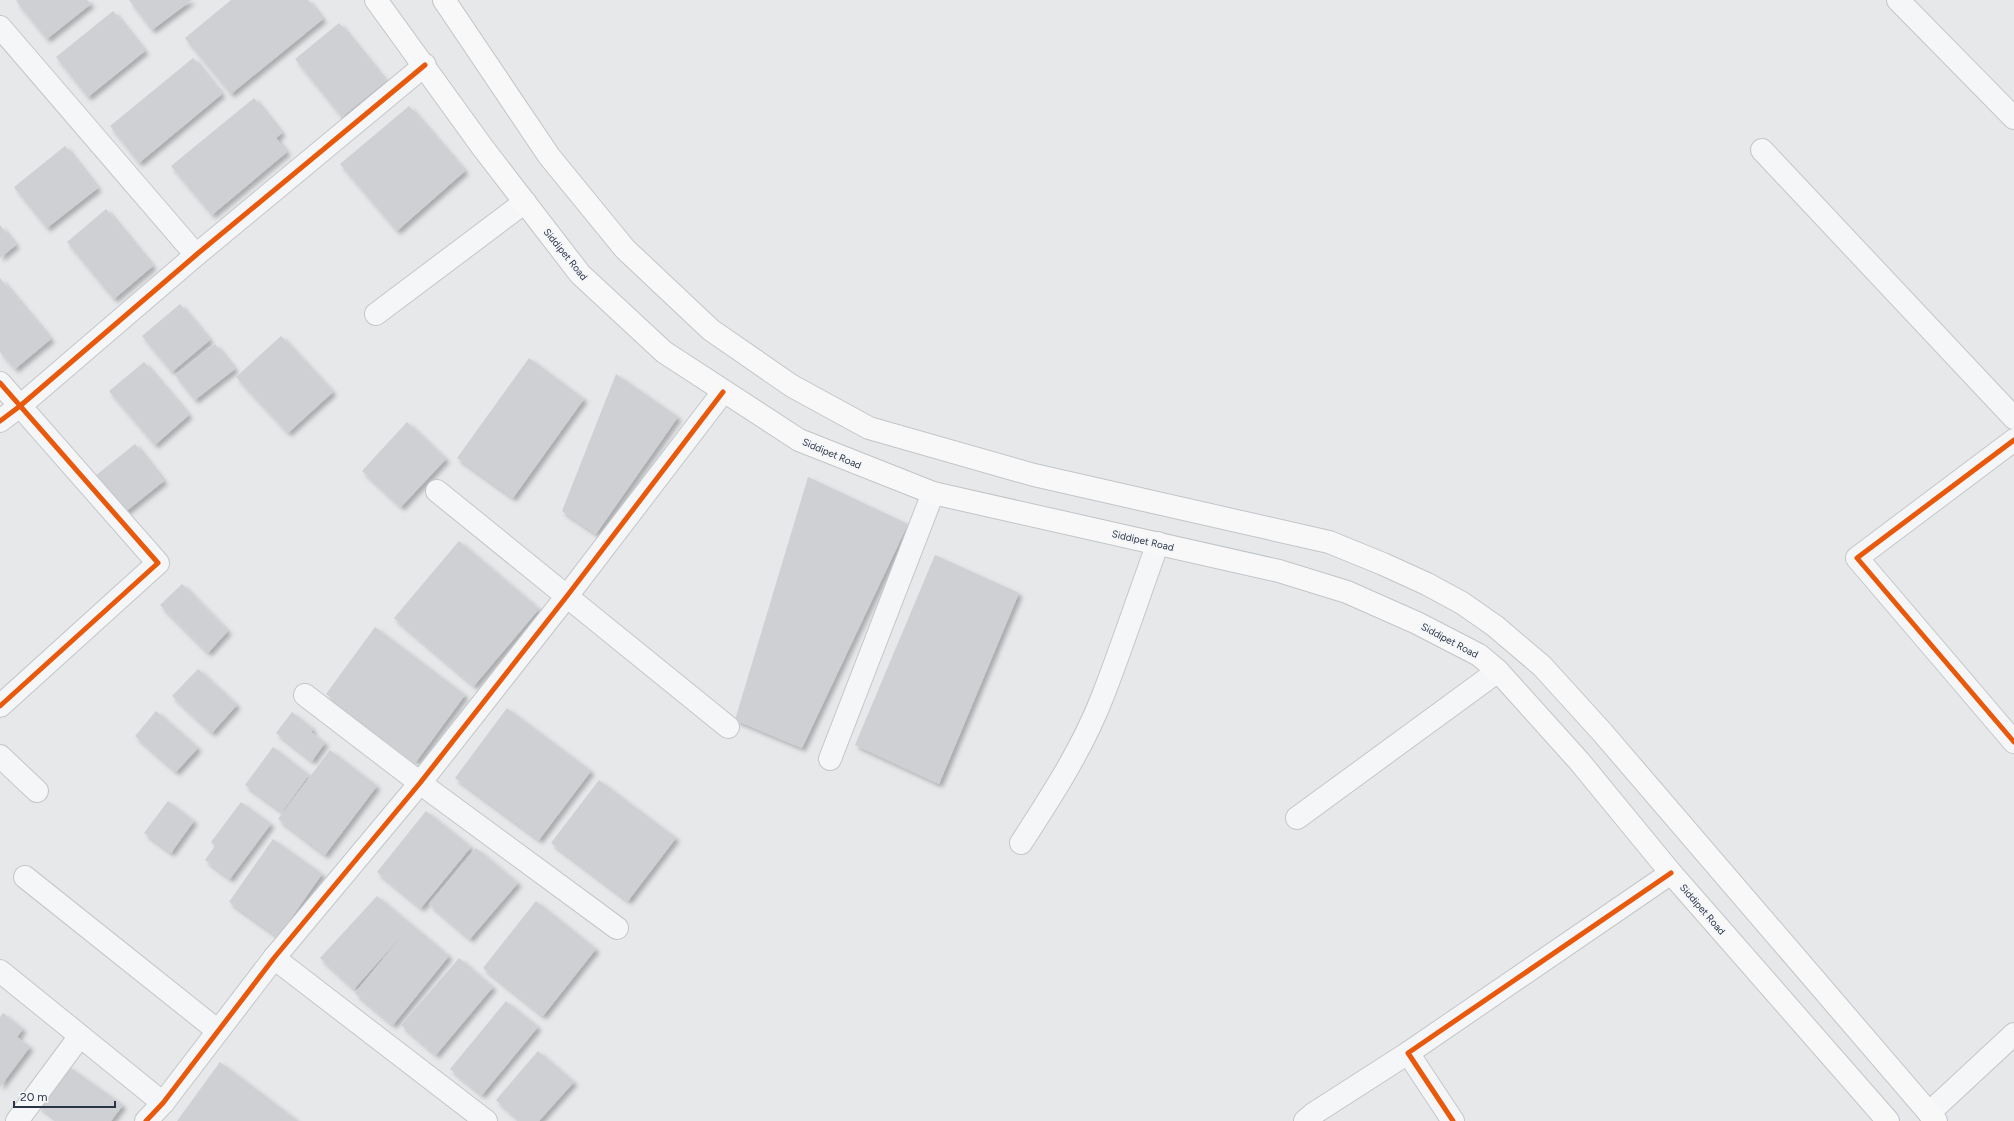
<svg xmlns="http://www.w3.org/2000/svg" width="2014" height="1121" viewBox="0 0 2014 1121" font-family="Figtree,sans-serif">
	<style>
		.building { fill: #ced0d3; filter: url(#shadow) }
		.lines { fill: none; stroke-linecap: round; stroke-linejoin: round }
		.minor-casing { stroke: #c4c6c8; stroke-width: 24 }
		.major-casing { stroke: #c2c5c8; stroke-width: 24 }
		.minor { stroke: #f5f6f7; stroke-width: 22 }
		.major { stroke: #f8f8f8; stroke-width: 22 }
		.cycleway-casing { stroke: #f4f6f9; stroke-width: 8 }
		.cycleway { stroke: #e8590c; stroke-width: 5 }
		.labels { text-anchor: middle; stroke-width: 4; stroke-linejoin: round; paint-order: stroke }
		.street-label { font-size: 10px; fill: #2b3445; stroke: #f4f6f9 }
	</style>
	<defs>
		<filter id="shadow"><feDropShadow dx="3.5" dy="3.5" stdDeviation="2" flood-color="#0004"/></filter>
	</defs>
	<rect width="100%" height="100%" fill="#e6e8ea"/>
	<!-- building -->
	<g class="building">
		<path d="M18,0H87L91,4L47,39L16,1Z"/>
		<path d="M129,0H192L152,30Z"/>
		<path d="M231,0H308L323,19L231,94L185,38Z"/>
		<path d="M113,11L145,51L88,97L56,57Z"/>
		<path d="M339,23L386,81L342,117L295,59Z"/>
		<path d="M193,58L222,94L139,163L110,126Z"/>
		<path d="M254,98L282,133L276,138L287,152L212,215L171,166Z"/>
		<path d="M409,106L465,171L397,231L340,164Z"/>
		<path d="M65,146L98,188L47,228L14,187Z"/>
		<path d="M106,209L153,266L114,299L67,242Z"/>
		<path d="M0,225L16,245L0,258Z"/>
		<path d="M0,278L51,339L15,369L0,352Z"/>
		<path d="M180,304L210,340L172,372L142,336Z"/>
		<path d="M281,336L333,392L288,433L236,377Z"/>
		<path d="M215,344L235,369L195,400L175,375Z"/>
		<path d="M529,358L584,399L513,498L457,458Z"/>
		<path d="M144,362L189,415L155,445L109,391Z"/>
		<path d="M616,374L678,417L596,534L562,511Z"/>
		<path d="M407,422L446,459L401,507L362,471Z"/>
		<path d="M135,444L164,481L124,513L95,476Z"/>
		<path d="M808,477L908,524L802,748L735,720Z"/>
		<path d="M459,541L539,609L474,686L394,618Z"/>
		<path d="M935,555L1019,593L939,784L855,745Z"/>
		<path d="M182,584L228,631L208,653L160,605Z"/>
		<path d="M375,627L465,695L416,762L326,694Z"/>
		<path d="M198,669L237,705L212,733L172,696Z"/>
		<path d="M507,708L591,771L539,840L455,778Z"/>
		<path d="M156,711L198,748L176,772L135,736Z"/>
		<path d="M292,712L313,729L311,732L325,743L312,761L276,733Z"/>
		<path d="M273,747L309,775L282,812L245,785Z"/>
		<path d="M330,750L377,786L325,855L278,819Z"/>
		<path d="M599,780L676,838L628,901L551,843Z"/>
		<path d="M168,801L194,821L171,853L144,833Z"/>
		<path d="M241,802L271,824L230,879L205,860L215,846L211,842Z"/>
		<path d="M426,811L471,847L421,908L377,872Z"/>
		<path d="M273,839L322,874L278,937L229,902Z"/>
		<path d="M476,848L518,883L470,939L429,904Z"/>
		<path d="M377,896L449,956L393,1025L355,993L404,933L354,989L320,958Z"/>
		<path d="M536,901L596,949L543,1016L483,968Z"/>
		<path d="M459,958L493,987L436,1055L401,1025Z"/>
		<path d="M506,1001L538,1027L482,1095L450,1069Z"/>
		<path d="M3,1013L23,1029L17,1037L30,1047L0,1087V1017Z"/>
		<path d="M538,1051L574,1082L539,1121H520L496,1100Z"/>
		<path d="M220,1062L298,1121H177Z"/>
		<path d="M68,1066L123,1105L111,1121H58L38,1106Z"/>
	</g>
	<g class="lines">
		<defs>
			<g id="minor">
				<path d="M1898,0L2014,118"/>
				<path d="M0,27L196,255"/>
				<path d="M1762,150L2014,418"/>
				<path d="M376,314L525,202"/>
				<path d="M0,383L158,563L0,706"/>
				<path d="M0,421L20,406L196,255L425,65"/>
				<path d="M2014,440L1857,558L2014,742"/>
				<path d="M437,491L728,727"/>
				<path d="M305,695L420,783L617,928"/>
				<path d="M0,756L37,791"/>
				<path d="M830,759L933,493"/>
				<path d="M1297,818L1498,671"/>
				<path d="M1021,843C1051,797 1082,749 1102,698C1122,647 1139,595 1158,543"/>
				<path d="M25,877L218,1031"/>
				<path d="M274,958L486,1121"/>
				<path d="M0,971L163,1103"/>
				<path d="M1929,1113L2014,1034"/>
				<path d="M17,1121L80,1036"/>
				<path d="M146,1121L163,1103L274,958L420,783L567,596L723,392"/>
				<path d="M1305,1121L1313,1114L1408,1053"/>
				<path d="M1453,1121L1408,1053L1671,873"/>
			</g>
			<g id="major">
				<path d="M376,0L483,148L580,274L664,352L799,440L933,493L1279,571L1347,592L1417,623L1479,655L1498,671L1579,761L1671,873L1888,1121"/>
				<path d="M444,0L549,156L625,249L711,330L792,386L869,428L1034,475L1329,542L1383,564L1427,584L1462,603L1495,626L1542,666L1602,732L1936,1121"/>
			</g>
		</defs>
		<!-- minor casing -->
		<use href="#minor" class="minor-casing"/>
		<!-- major casing -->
		<use href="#major" class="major-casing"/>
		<!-- minor -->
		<use href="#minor" class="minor"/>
		<!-- major -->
		<use href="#major" class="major"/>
		<defs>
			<g id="cycleway">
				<path d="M0,383L158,563L0,706"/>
				<path d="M0,421L20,406L196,255L425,65"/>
				<path d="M2014,440L1857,558L2014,742"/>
				<path d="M146,1121L163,1103L274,958L420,783L567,596L723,392"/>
				<path d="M1453,1121L1408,1053L1671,873"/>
			</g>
		</defs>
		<!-- cycleway casing -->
		<use href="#cycleway" class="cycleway-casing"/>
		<!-- cycleway -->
		<use href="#cycleway" class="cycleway"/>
	</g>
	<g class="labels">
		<!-- street labels -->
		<g class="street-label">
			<text transform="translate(566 254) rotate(51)" y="4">Siddipet Road</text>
			<text transform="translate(832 453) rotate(23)" y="4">Siddipet Road</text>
			<text transform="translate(1143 540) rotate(13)" y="4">Siddipet Road</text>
			<text transform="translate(1450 640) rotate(28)" y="4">Siddipet Road</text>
			<text transform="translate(1703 909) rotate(49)" y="4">Siddipet Road</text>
		</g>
	</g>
	<!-- scale -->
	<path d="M14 1101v6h101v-6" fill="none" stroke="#2b3445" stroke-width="2"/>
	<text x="20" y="1101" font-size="12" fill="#2b3445" stroke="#f4f6f9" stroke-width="3" paint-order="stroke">20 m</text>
</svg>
